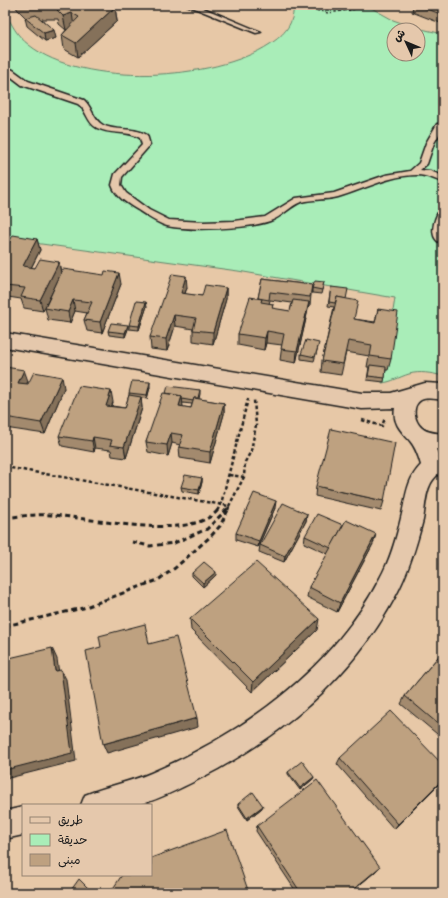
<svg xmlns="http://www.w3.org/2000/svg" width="448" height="898" viewBox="0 0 448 898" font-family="Caveat,'Playpen Sans Arabic',sans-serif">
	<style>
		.green { fill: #a9edb8; stroke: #62846a; fill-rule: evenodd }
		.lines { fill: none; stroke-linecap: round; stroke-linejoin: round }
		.service-casing { stroke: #1c1c1c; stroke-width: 3 }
		.minor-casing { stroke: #1c1c1c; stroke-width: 3 }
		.path-far2 { stroke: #1c1c1c; stroke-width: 1.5; stroke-dasharray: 2.5 2; stroke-linecap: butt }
		.path-far1 { stroke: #1c1c1c; stroke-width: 2.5; stroke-dasharray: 3.5 2.5; stroke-linecap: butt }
		.path { stroke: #1c1c1c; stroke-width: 3; stroke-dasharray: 5 3.5; stroke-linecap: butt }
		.service { fill: #e5c8ac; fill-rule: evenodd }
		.minor { fill: #e5c8ac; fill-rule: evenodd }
		.wall { fill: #a38a6e; stroke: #1c1c1c; fill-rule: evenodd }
		.shaded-wall { fill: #85715a; stroke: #1c1c1c }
		.building { fill: #bea180; stroke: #1c1c1c }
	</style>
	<rect width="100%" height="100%" fill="#e7c8a7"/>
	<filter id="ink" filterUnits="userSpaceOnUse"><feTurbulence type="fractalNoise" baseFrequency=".025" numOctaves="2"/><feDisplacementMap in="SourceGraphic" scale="8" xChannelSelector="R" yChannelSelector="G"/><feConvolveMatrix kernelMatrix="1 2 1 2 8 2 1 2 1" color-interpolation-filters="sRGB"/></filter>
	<g filter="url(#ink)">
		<!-- green -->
		<path class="green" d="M293,5H366L393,20L413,27L443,34V376C431,373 420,371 409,374C399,377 392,382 382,383L395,298L238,271L5,239V11C11,24 17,36 29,45C83,88 215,81 270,44C284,35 295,23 293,5ZM394,30H418V54H394Z"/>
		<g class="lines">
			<defs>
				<g id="service">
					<path d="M187,5H196L261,32L256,33Z"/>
					<path d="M5,67L13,70L28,81L84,100C92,107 93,120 103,125C117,132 132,126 147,135L150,145L122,177L121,185L126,193L149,210L169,220L203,222L234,221L265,217L296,198L334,193L386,175L410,171L419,163L426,143L437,124H443V128L434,143L427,164L420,170L430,171L443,176V182C434,179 426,175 417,175C389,175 363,190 338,197C326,200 313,199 301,202C290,206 282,217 270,221C247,229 191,231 167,226C157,223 147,216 138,210C128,204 116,197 112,185L115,174L142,145L140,138C127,130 111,135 97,128C87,123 87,110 78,104L22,85L5,72Z"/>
					<path d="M443,208L441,226L443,244C427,239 434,219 440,209Z"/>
				</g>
				<g id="minor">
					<path d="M5,333L362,393H391L425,383L443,384V400C436,399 427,397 421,400C411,406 414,421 422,428C428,433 436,433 443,434V450L436,449L443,468C439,474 433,478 430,485C425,495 425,509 423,520C416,547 408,573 395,597C351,679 279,739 197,780C179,789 160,799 141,804C130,808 95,805 81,805L85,795C107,786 130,782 151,773C244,733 333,669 380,578C390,560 396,539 401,518C406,499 406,480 421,465C419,458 416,448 410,441C402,432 392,423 395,408L362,409L5,347Z"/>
					<path d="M23,807V835L5,839V811Z"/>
				</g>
			</defs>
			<!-- service casing -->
			<use href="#service" class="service-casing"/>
			<!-- minor casing -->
			<use href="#minor" class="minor-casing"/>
			<!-- path-far2 -->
			<g class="path-far2">
				<path d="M142,5H161"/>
				<path d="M313,5L312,9L328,13L356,9L359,7L358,5"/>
			</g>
			<!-- path-far1 -->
			<g class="path-far1">
				<path d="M362,420L382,426L385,418"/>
				<path d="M5,467L229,506L228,511"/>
				<path d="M229,475L244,477"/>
				<path d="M217,511L221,504L248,399"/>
				<path d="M225,511L229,506L244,477L245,462L251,451L256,425L254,400"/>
			</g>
			<!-- path -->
			<g class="path">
				<path d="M5,518C20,516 36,514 51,515C90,517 190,543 218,510"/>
				<path d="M132,542L150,546L174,543L207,529L226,510"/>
				<path d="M5,626L83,608L158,580L175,568L211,536L220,526L228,510"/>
			</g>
			<!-- service -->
			<use href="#service" class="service"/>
			<!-- minor -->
			<use href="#minor" class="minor"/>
		</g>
		<!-- wall -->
		<g class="wall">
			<path d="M16,5H112L115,7L117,21L78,57L64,49L62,35L67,29L66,30L59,24L58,19H42L56,38L45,41L27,26L25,18H26L17,9Z"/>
			<path d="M413,5H443V24L412,12Z"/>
			<path d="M37,239L40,250L31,268H35L59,262L61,273L121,284L102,333L87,331L84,320L87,313L75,311L70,323L48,320L45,308L50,296L43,311L24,308L21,299L8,297L5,303V251Z"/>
			<path d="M262,279L312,285L310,305H309L307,314L296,363L280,360L282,345L266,343L264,350L238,345V334L258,298ZM270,300L292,303L290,311L272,309L273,304H269Z"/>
			<path d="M324,282L321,294L312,293V288Z"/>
			<path d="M187,287L185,294L202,296L226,288V299L213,344L193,341V329L175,326L167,351L151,349L150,337Z"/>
			<path d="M331,287L346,299L354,319L375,322L378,309L391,359L388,370H386L384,382L367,380L369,367H367L369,356L346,352L341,375L321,372L322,361L334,307L328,306Z"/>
			<path d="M147,306L139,330L129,329V325Z"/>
			<path d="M128,329L125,337L109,335L108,331Z"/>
			<path d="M318,347L314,361L301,359V354Z"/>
			<path d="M5,367L28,381L26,384L64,388L45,434L5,428Z"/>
			<path d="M150,387L147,399L141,398L142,408L126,458L112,456L111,450L95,448L94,452L62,446L59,436L113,402L112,406L125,408L129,395V393Z"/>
			<path d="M200,390V394L199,399L224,403V414L210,463L180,458L179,447L180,445L172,443L168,456L148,452L146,442L166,393ZM182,403L192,404L191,408L183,407Z"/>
			<path d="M202,478V482L199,494L182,491L181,487Z"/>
			<path d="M316,486L384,501L381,511L315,496Z"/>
			<path d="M275,508L258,547L236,540V533Z"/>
			<path d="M307,514L306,521L284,562L259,552L260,545Z"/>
			<path d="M342,528L376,534L373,544L337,612L307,597L309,587L328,554L304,543L305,536Z"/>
			<path d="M192,573L216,575L203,587L192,576Z"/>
			<path d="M190,619L317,630L252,692L191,630Z"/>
			<path d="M443,651V739L401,704L405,696Z"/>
			<path d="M340,758L443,780L394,829L337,764Z"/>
			<path d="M288,772L314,777L313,779L300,790L288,774Z"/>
			<path d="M238,804L262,808L247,820L238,806Z"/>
			<path d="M257,826L376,871L350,893H297L256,831Z"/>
		</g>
		<!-- shaded-wall -->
		<g class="shaded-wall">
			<path d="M115,7L117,21L78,57L76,43Z"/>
			<path d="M72,13L74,27L66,30L63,16Z"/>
			<path d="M54,30L56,38L45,41L44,33Z"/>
			<path d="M37,239L40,250L26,278L23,266Z"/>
			<path d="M59,262L61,274L43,311L40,300Z"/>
			<path d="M119,273L121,284L102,333L100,322Z"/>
			<path d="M186,276L187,287L181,305V293Z"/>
			<path d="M5,287L8,297L5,303Z"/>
			<path d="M226,288V299L213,344V332Z"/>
			<path d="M73,300L75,311L70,323L68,312Z"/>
			<path d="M146,302L147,306L139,330V326Z"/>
			<path d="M309,302L307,314L296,363L297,351Z"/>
			<path d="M174,315L175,326L167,351L166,339Z"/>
			<path d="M128,325V329L125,337V333Z"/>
			<path d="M267,331L266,343L264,350L265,338Z"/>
			<path d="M24,370L28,381L22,394L18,383Z"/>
			<path d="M62,377L64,388L45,434L41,423Z"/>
			<path d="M150,382V387L147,399V395Z"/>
			<path d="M111,391L113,402L108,417L106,406Z"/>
			<path d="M182,396L183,407L179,406Z"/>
			<path d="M141,397L142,408L126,458L124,447Z"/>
			<path d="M224,403V414L210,463V452Z"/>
			<path d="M171,433L172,443L168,456L167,445Z"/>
			<path d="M93,437L95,448L94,452L92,441Z"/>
			<path d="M202,478V482L199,494V490Z"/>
			<path d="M276,501L275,508L258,547L259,541Z"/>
			<path d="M307,514L306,521L284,562L285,556Z"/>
			<path d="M376,534L373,544L337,612L340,603Z"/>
			<path d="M216,572V575L203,587V583Z"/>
			<path d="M319,619L317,630L252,692L253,682Z"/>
			<path d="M52,648L57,659L60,681L55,671Z"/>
			<path d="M61,670L66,679L76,761L5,779V770Z"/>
			<path d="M197,718L198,727L107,753L103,744Z"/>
			<path d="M314,777L313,779L300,790V788Z"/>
			<path d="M443,779V780L394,829L398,824Z"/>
			<path d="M263,806L262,808L247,820V818Z"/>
			<path d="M380,867L376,871L350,893H349Z"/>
		</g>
		<!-- building -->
		<g class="building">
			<path d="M24,5H50L25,6Z"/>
			<path d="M62,5H112L115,7L76,43L62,35L79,17L72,13L63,16L57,10L66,7Z"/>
			<path d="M417,5H443V15Z"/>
			<path d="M36,15L54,30L44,33L25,18Z"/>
			<path d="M13,235L37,239L23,266L35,268L40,259L59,262L40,300L21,297L25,288L5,286V251Z"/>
			<path d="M63,269L104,275L105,271L119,273L100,322L84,320L92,302L73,300L68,312L45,308Z"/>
			<path d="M172,274L186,276L181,293L202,296L205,285L226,288L213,332L193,330L196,318L174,315L166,339L150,337Z"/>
			<path d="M262,279L312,285L310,297L270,292L269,300L258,298Z"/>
			<path d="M315,281L324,282L322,290L312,288Z"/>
			<path d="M331,287L348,289L346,299L337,297L335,303L329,302Z"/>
			<path d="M250,297L262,299L261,302L273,304L272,308L290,311L293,300L309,302L297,351L281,349L284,334L267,331L265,338L238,334Z"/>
			<path d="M337,297L358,301L354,319L375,323L378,309L398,312L391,359L370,356L372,345L348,341L343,364L322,361Z"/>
			<path d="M136,301L146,302L139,326L129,325Z"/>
			<path d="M111,323L128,325L125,333L108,331Z"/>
			<path d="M306,340L319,343L315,357L301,354Z"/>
			<path d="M370,365L386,367L385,378L368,376Z"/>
			<path d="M5,367L24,370L18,383L28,384L34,372L62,377L41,423L5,417Z"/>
			<path d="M132,381L150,382L147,395L129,393Z"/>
			<path d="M79,386L111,391L106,406L125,408L129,395L141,397L124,447L110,445L112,440L93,437L92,441L59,436Z"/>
			<path d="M168,386L200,390L198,398H194L193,401L182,399V396L166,393Z"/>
			<path d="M163,393L182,396L179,406L191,408L194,398L224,403L210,452L179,447L183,435L171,433L167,445L146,442Z"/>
			<path d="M331,429L395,443L384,501L316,486Z"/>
			<path d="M185,475L202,478L199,490L181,487Z"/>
			<path d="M254,493L276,501L259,541L236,533Z"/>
			<path d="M283,503L307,514L285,556L260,545Z"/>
			<path d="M317,514L343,525L331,548L305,536Z"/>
			<path d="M346,520L376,534L340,603L309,587Z"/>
			<path d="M204,562L216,572L203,583L192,573Z"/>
			<path d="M256,562L319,619L253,682L190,619Z"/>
			<path d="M145,624L149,644L176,637L197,718L103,744L86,651L101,647L99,636Z"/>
			<path d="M52,648L55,671L61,670L72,753L5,770V659Z"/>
			<path d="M443,651V728L405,696Z"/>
			<path d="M391,711L443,765V779L398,824L340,758Z"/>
			<path d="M302,761L314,777L300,788L288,772Z"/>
			<path d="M317,780L380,867L349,893H301L257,826Z"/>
			<path d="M253,792L263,806L247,818L238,804Z"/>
			<path d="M227,830L249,893H110L122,875H151V858Z"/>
			<path d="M79,879L93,893H69Z"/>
		</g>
	</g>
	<!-- margin -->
	<rect width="448" height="898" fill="none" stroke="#e5c8ac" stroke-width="20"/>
	<rect x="10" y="10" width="428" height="878" fill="none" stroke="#1c1c1c" stroke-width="1.5" filter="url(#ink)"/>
	<!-- legend -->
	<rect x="22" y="804" width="130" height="72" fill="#e5c8ac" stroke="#958372"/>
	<rect x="30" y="817" width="20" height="6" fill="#e5c8ac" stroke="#958372"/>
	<text x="58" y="824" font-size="12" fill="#1c1c1c">طريق</text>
	<rect x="30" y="834" width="20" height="12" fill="#a9edb8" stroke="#958372"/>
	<text x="58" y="844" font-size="12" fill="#1c1c1c">حديقة</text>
	<rect x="30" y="854" width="20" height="12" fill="#bea180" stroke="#958372"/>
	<text x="58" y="864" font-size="12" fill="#1c1c1c">مبنى</text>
	<!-- north arrow -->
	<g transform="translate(406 42) rotate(314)"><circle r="19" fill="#e5c8ac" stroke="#958372"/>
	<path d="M0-3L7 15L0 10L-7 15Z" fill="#1c1c1c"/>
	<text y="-6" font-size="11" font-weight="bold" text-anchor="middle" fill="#1c1c1c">ش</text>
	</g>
</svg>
